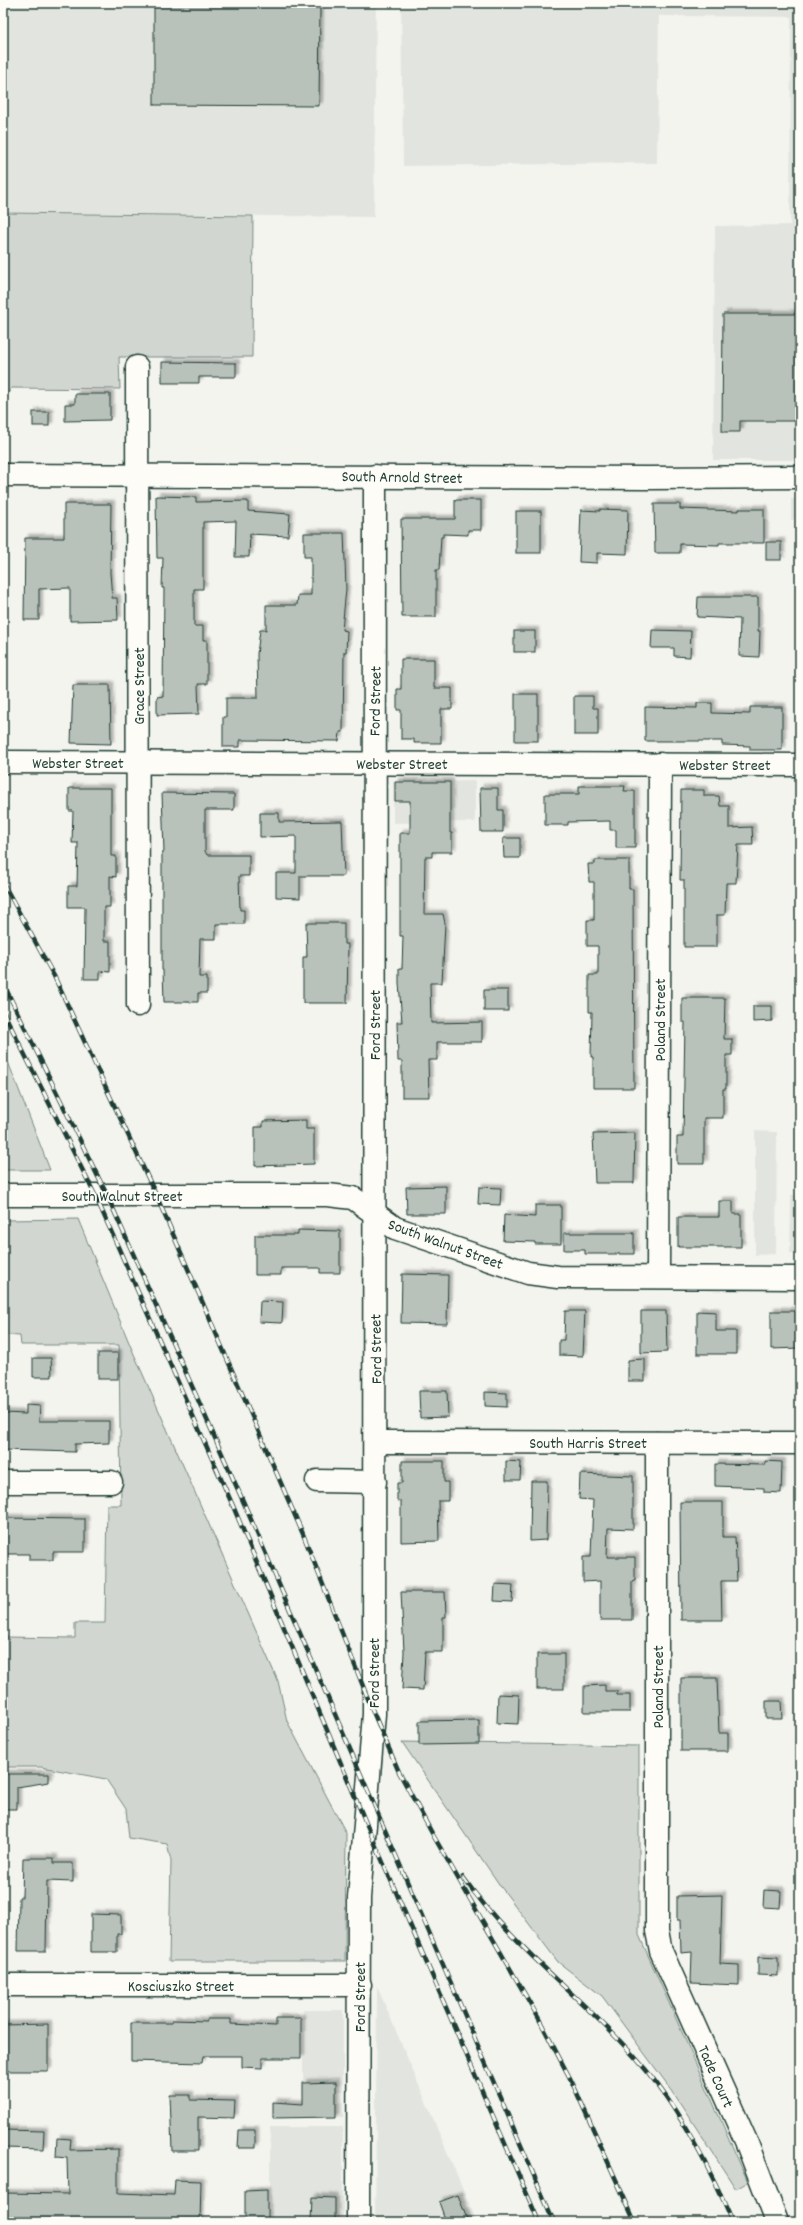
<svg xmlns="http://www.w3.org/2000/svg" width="803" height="2225" viewBox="0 0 803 2225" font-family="Dekko,sans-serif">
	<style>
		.built { fill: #e2e5df }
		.green { fill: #d1d6d1; stroke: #788a82 }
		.building { fill: #b9c1bb; stroke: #1f3d34; filter: url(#shadow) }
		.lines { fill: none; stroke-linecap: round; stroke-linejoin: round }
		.minor-casing { stroke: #1f3d34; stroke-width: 25 }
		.minor { stroke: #fdfcf7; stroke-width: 22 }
		.rail-casing { stroke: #1f3d34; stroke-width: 4.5 }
		.rail { stroke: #fdfcf7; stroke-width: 3; stroke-dasharray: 9; stroke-linecap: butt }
		.labels { text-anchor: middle; stroke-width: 4; stroke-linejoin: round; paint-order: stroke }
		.street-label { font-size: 16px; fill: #1f3d34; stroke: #fdfcf7 }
	</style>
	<defs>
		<filter id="shadow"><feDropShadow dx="3.5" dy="-3.5" stdDeviation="1" flood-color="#0004"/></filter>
	</defs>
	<rect width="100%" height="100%" fill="#f4f4ef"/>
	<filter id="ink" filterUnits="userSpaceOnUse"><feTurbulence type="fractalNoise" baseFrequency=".025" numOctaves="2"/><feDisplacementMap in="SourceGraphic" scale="8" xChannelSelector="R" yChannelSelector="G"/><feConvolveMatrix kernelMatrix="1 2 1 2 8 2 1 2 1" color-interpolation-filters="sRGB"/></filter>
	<g filter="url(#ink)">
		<!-- built -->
		<g class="built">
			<path d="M3,3H376L374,217L3,213Z"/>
			<path d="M401,3H800V460H713L715,226L790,225L791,17L659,16L657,163L403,166Z"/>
			<rect x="791" y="499" width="9" height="21"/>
			<path d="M475,781V822L393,823V782Z"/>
			<path d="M755,1131L777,1132L776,1254L755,1255Z"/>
			<path d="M791,1195H800V1253H790Z"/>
			<path d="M377,1986L477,2222H375Z"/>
			<path d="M303,2010H343V2117L303,2118Z"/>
			<rect x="270" y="2127" width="73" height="95"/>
		</g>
		<!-- green -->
		<g class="green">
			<path d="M3,213L253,216L252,357H119L120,389L11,388L3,404Z"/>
			<path d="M3,1049L50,1170H3Z"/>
			<path d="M78,1219L130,1345L278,1681L287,1721L346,1833L345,1961H169L171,1861L167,1844L129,1838L126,1809L106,1779L41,1767H3V1637L75,1638V1623H105L107,1505H121L119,1345H21L20,1336L3,1335V1220Z"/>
			<path d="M402,1742L639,1746V1935L748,2182L736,2189L673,2092L602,1996L558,1962L501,1887Z"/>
		</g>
		<!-- building -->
		<g class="building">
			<path d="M154,3H320L319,106L154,105Z"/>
			<path d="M723,314H800V421H740V432H722Z"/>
			<path d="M162,362L236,363V377H199V383H162Z"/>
			<path d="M75,394H110V420L65,421V404H75Z"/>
			<rect x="33" y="412" width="16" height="14"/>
			<path d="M156,496L196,497V502L248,501V511L290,514L288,536L250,534L249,557H235L236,521L203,522V589H194V626H203V640H207V684H198L199,714L157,715V697L163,696L164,588H162L163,558H157Z"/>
			<path d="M455,500H481V530H468V535L443,534V537H441L439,570H436V617H402L401,519H455Z"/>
			<path d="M64,504H111L110,573L112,598H117L118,620L70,621V588L39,589V620H24L25,538H64Z"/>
			<path d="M654,504H680V509L739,511V509H764V543H719V545L680,544V553H655Z"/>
			<path d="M600,509L628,510L627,554L597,553V563L579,562L581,510L600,511Z"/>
			<rect x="516" y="511" width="25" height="42"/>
			<path d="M304,533H344L346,589L342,630L347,631L346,652H344L343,732H340L339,741L240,740V747H223V717H226V698H258L257,654L260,630H266V605H297L298,595H311V557H304Z"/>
			<rect x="766" y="542" width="15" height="18"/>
			<path d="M698,597H758V631H760L759,657L739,656L740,619L697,617Z"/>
			<path d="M652,630L691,631L690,657L674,656V648H651Z"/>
			<rect x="514" y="631" width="21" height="21"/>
			<path d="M401,659H434V688H452V709H441V743H414V739H401V710H397V689H401Z"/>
			<path d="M73,685H110L111,744L71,743Z"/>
			<rect x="515" y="694" width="23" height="47"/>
			<path d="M574,696H593V708H598V735H574Z"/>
			<path d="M697,703H712V713L750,714V707H782V750H750V746L722,745V741H645V707L697,708Z"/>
			<path d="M395,782H450V833H452V852H432V857H425L424,914H443L445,923L442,983H430L431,1023L482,1022V1042H437V1060H428L429,1097H402V1061H398L397,1022H402L399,983V969H402L403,936H400V833H410V801H395Z"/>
			<path d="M579,786H625L624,791H635V848H616V830H610V821L568,822V825H545V794H579Z"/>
			<path d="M69,788H111V856H116V877L110,876V907H104V941H110V972L100,971V979H84L85,907H68V886H77L78,843H72L73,811H69Z"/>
			<path d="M480,788H498V810H503V832H481Z"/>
			<path d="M681,790H704V796H719L720,806H729V828L752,827L753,845H738L736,883H726L725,915H717V947H684V880H680Z"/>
			<path d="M162,793L234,794V810H205V851L207,855H249V876H239L240,910H244V924H216V939H200L199,977H207V993H198V1002H164L163,970H162V852H164Z"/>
			<path d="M260,813H279V822L342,821L344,876H300V898L276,897V873H296V836L260,837Z"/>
			<path d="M503,838H520V858H504Z"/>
			<path d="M595,860H629V889H633L634,1088H593V1057H591L592,1012H589V975H598V946H587V920H594V882H589L588,864H595Z"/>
			<path d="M306,923H344V944H348L347,1003H303V957H307Z"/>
			<rect x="484" y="990" width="24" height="21"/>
			<path d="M682,998H725L724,1039H732V1055H726V1089H723V1118H704V1164H677V1137H683L685,1022H682Z"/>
			<path d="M753,1006H772V1021L753,1022Z"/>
			<path d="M306,1120V1129H314V1164L255,1166V1127H263V1121Z"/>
			<path d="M635,1133L634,1183H595L593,1134Z"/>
			<path d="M446,1186V1214H407L406,1187Z"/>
			<path d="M479,1187L501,1188L500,1205L478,1204Z"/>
			<path d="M719,1201H733V1214H741V1247H678V1217H719Z"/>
			<path d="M535,1205H561V1244H535V1242L503,1241L504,1215L535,1217Z"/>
			<path d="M298,1230L340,1231V1273H320V1268H281V1275H255V1235H298Z"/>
			<path d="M564,1233H634V1254H585V1250H564Z"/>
			<path d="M402,1274L448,1275L447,1324L401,1323Z"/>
			<path d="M260,1301L283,1302L282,1323L259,1322Z"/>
			<path d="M565,1311H585L583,1356L559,1355V1340H564Z"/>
			<path d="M641,1311H666L667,1352L641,1353Z"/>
			<path d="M697,1311L716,1312V1331H736V1354H697Z"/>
			<path d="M771,1311H799L800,1348L771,1349Z"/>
			<rect x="98" y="1353" width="20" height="26"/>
			<path d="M33,1358H51L52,1377H33Z"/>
			<path d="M645,1359V1381H628V1360Z"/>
			<path d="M419,1391H447L448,1417L420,1418Z"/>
			<path d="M485,1392L507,1393V1407L485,1406Z"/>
			<path d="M26,1405L40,1406L39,1421H109V1443L75,1444V1452L3,1450V1413L26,1414Z"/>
			<path d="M402,1461H444V1482H448V1501H438L439,1541L401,1542V1501H397V1483H402Z"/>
			<path d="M506,1461L521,1462L520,1480H506Z"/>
			<path d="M765,1461L782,1462L781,1493L764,1492V1488L715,1486V1464L765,1465Z"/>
			<path d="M580,1474L633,1476V1529L608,1528L607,1557H635V1581H632V1620H600V1581L583,1582V1557H591L593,1500L579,1499Z"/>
			<path d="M531,1481H547L546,1540L530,1541Z"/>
			<path d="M680,1502H723V1537H735L737,1581H721L722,1620H681Z"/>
			<path d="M3,1518L85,1519V1552H53V1560H29V1554H3Z"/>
			<path d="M495,1584L513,1585L512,1602L494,1601Z"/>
			<path d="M401,1592H445L446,1617H443V1652H425L423,1690L402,1689L404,1652Z"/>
			<rect x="537" y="1654" width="27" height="35"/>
			<path d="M681,1678H717L719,1733H728V1751H681Z"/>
			<path d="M605,1685V1691H617V1695H630V1712H584V1686Z"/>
			<path d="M498,1694L519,1695L518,1724L497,1723Z"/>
			<path d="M766,1701H781L782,1719H766Z"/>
			<path d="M479,1720V1744L419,1745V1721Z"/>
			<path d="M3,1774H49V1782L17,1787V1809H3Z"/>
			<path d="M23,1858H54V1863H73V1882L47,1881L46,1951H18L19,1897H22Z"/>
			<path d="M764,1890L781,1891L780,1908L763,1907Z"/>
			<path d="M722,1895L720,1964L739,1965V1985L691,1983L692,1952L681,1953L680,1920H677V1896Z"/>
			<path d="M91,1914L121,1915V1934H117V1952H91Z"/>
			<path d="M758,1957L778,1958V1976L758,1975Z"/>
			<path d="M276,2018H301V2058H262V2068L242,2067V2056H203L202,2063L131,2061V2023H172V2020L207,2021V2019H231V2024L276,2026Z"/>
			<path d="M48,2024V2071H3V2025Z"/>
			<path d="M336,2082V2117L273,2118V2102L303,2104V2083Z"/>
			<path d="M170,2095H190V2100L235,2101L234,2118L198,2117V2151H172Z"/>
			<path d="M3,2130L44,2131L43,2149L3,2148Z"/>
			<path d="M239,2130H255V2148H238Z"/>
			<path d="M57,2138L71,2139L70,2150L118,2149V2193L174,2195L175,2180L201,2181L200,2222H3V2193L68,2194L67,2158L56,2157Z"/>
			<path d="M267,2190V2222H245V2191Z"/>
			<path d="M458,2195L468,2222H446L439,2202Z"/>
			<path d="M312,2197L335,2198V2222H311Z"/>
		</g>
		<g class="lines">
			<defs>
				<g id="minor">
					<path d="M137,367L138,1005"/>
					<path d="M3,475L647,478L800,477"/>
					<path d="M3,762L800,765"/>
					<path d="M3,1195H328L353,1198L395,1228L528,1273L558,1277L800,1278"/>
					<path d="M658,1276L660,764"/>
					<path d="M375,1442L800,1443"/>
					<path d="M657,1443V1931L661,1951L746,2141L777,2222"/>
					<path d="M317,1481L375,1482"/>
					<path d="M3,1482H111"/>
					<path d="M3,1985H360"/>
					<path d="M358,2222L359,1898L374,1714L375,476"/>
				</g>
			</defs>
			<!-- minor casing -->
			<use href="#minor" class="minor-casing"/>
			<!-- minor -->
			<use href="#minor" class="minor"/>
			<defs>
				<g id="rail">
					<path d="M3,883L54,976L156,1195L303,1534L374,1714L399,1772L433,1835L538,2017L572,2082L635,2222"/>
					<path d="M3,983L107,1195L243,1501L554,2222"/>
					<path d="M3,1011L95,1195L233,1506L366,1823L539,2222"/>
					<path d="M463,1877C514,1950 589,2002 646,2070C680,2111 712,2173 733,2222"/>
				</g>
			</defs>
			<!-- rail casing -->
			<use href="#rail" class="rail-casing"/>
			<!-- rail -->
			<use href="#rail" class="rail"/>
		</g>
	</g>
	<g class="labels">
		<!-- street labels -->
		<g class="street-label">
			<text transform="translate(402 476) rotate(1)" y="6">South Arnold Street</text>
			<text transform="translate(138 686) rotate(-90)" y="6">Grace Street</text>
			<text transform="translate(374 701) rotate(-89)" y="6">Ford Street</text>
			<text x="78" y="768">Webster Street</text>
			<text x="402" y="769">Webster Street</text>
			<text x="725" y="770">Webster Street</text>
			<text transform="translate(659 1020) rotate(-90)" y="6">Poland Street</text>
			<text transform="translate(374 1025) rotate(-90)" y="6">Ford Street</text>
			<text x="122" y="1201">South Walnut Street</text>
			<text transform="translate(446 1243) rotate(20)" y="6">South Walnut Street</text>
			<text transform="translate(375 1349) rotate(-91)" y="6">Ford Street</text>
			<text x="588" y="1448">South Harris Street</text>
			<text transform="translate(373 1673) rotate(-90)" y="6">Ford Street</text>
			<text transform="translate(657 1687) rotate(-90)" y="6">Poland Street</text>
			<text x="181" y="1991">Kosciuszko Street</text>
			<text transform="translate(359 1997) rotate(-90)" y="6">Ford Street</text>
			<text transform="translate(717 2076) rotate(66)" y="6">Tade Court</text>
		</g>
	</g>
	<!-- margin -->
	<rect width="803" height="2225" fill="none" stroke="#fdfcf7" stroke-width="16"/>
	<rect x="8" y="8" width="787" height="2209" fill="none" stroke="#1f3d34" stroke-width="1.5" filter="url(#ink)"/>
</svg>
